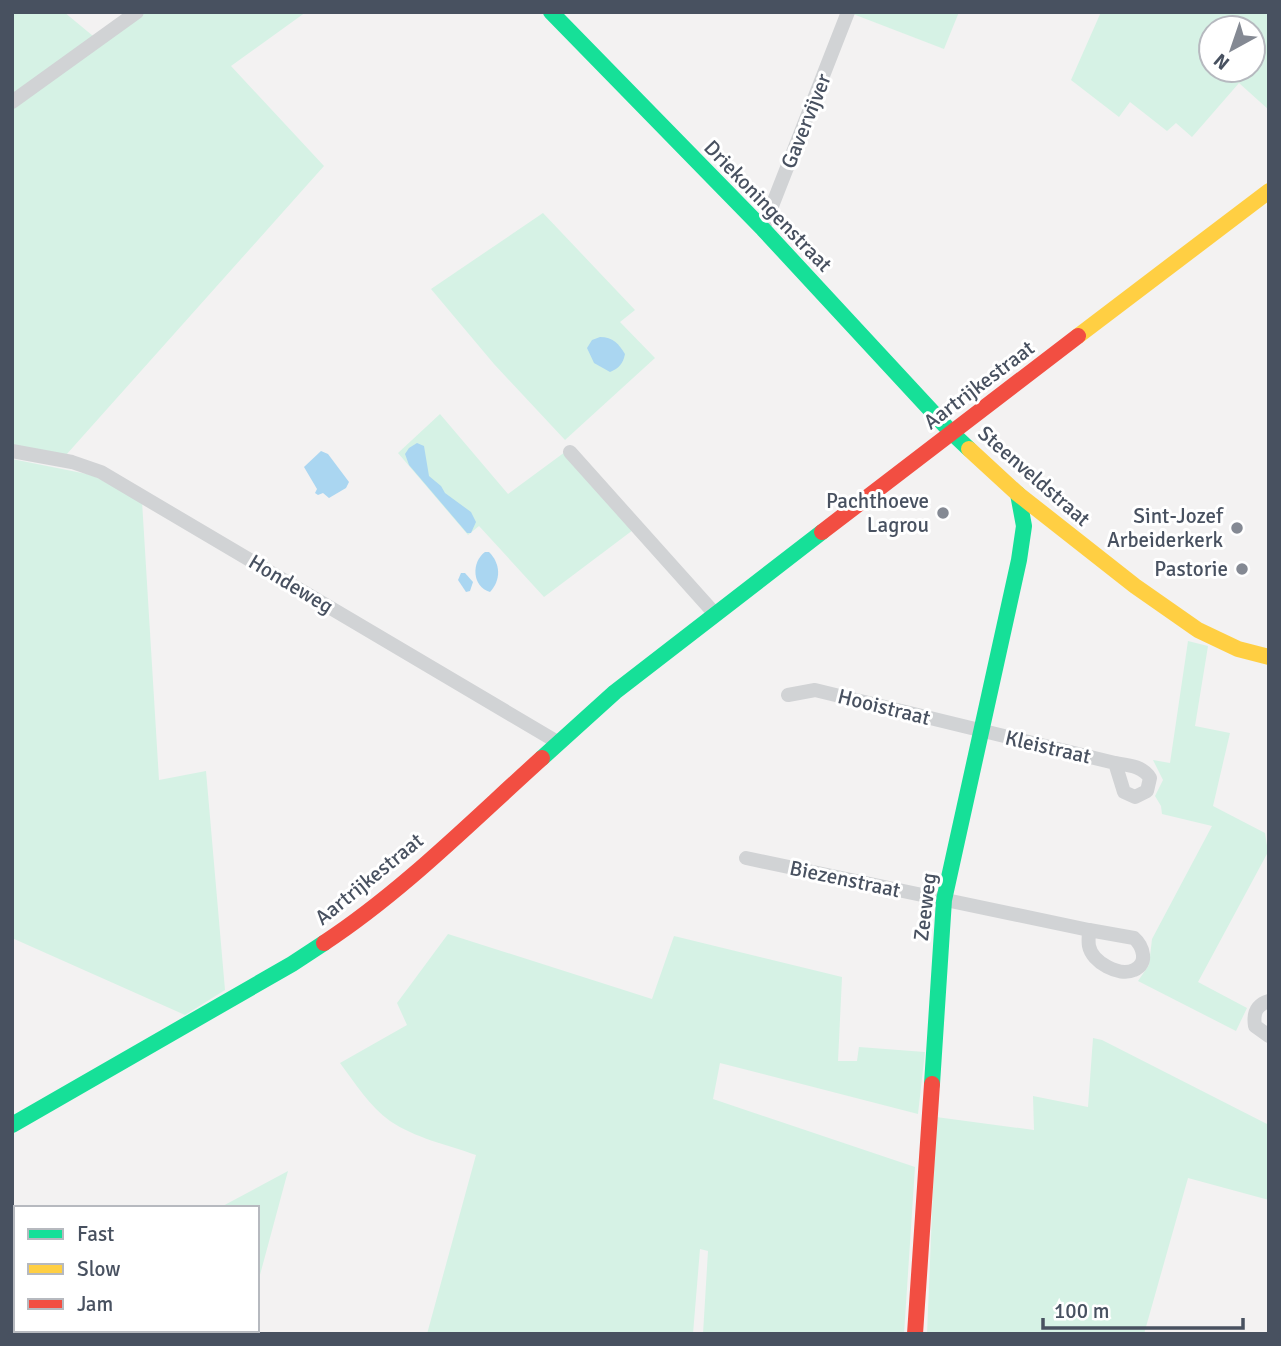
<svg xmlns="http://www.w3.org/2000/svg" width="1281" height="1346" viewBox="0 0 1281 1346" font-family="Signika,sans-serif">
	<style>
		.green { fill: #d6f2e5; fill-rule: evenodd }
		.water { fill: #aad6f1 }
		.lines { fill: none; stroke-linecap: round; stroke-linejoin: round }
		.street { stroke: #d1d3d5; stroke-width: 14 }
		.fast { stroke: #16e098; stroke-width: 16 }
		.slow { stroke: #ffcf43; stroke-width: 16 }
		.jam { stroke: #f24e42; stroke-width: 16 }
		.poi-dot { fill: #848993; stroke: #fff; stroke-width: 2.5 }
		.labels { text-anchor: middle; stroke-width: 6; stroke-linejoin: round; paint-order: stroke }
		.street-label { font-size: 21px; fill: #485160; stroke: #fff }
		.poi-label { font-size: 21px; fill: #485160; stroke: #fff; text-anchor: end }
	</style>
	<rect width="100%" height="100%" fill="#f3f2f2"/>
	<!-- green -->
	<g class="green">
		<path d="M12,12H64L93,36L12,96Z"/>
		<path d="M146,12H306L231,66L324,166L66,455L12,445V109Z"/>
		<path d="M854,12H959L944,49L853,14Z"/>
		<path d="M1101,12H1269V110L1239,83L1192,137L1176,123L1167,131L1130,102L1119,117L1071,80ZM1211,28H1253V70H1211Z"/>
		<path d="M543,213L635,310L620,322L655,358L565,440L494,364L431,289Z"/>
		<path d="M440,414L508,494L565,452L633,530L544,597L479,526L468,535L398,453Z"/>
		<path d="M12,459L92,475L142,501L159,780L206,771L225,990L185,1015L12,938Z"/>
		<path d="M1188,641L1208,646L1195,726L1230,733L1213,806L1265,833L1268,852L1198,982L1247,1008L1236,1031L1138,981L1149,965L1152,939L1212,826L1162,814L1161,806L1155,796L1163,780L1153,760L1170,763Z"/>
		<path d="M448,934L652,999L674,936L842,977L838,1061H857L859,1047L925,1052L918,1114L720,1063L713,1099L915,1167L904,1334H703L708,1251L700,1249L693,1334H427L476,1155C448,1145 415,1138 390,1121C370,1107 355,1083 340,1063L407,1025L397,1003Z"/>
		<path d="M1093,1038L1102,1040L1269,1125V1200L1188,1178L1144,1334H927L936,1117L1034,1130L1033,1096L1088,1107Z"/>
		<path d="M288,1171L257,1286V1208H219Z"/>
		<path d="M49,1330H245L244,1334H98Z"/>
	</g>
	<!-- water -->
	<g class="water">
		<path d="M600,337C613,337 619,344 625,354C623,364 619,368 610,372L594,363L587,348L592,340Z"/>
		<path d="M417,443L424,446L429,476L441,486L445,493L471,512L476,522L471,533H467L409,465L405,454L409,448Z"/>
		<path d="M321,451L328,454L349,482L346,488L329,498L323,493L318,495L315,493L317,489L304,467Z"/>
		<path d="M485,552H489C501,564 501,580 490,592C472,587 471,562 485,552Z"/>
		<path d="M461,573H465L473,582L470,591L466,592L458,580Z"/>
	</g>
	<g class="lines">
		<!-- street -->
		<g class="street">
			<path d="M12,102L137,12"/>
			<path d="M763,229L848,12"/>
			<path d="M12,451L72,462L101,472L559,743"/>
			<path d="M570,452L715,614"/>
			<path d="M788,695L815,690L1115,763L1124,792L1135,797L1147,791L1150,778C1143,766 1128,765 1115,763"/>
			<path d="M746,858L1089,930"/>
			<path d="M1089,930L1134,938C1143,946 1149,964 1134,970C1119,977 1092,962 1089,946C1088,941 1089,935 1089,930Z"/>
			<path d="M1269,1001C1256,1005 1253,1013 1255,1026L1269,1036"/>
		</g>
		<!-- fast -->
		<g class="fast">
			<path d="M551,12L763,229L951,432L969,449"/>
			<path d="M542,758L615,692L822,532"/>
			<path d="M932,1084L944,900L1019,560L1024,526L1018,494"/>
			<path d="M12,1125L292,964L324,943"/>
		</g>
		<!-- slow -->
		<g class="slow">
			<path d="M1078,336L1269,191"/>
			<path d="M969,449L1018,494L1135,586L1198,630L1238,649L1269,657"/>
		</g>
		<!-- jam -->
		<g class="jam">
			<path d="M822,532L1078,336"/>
			<path d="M324,943C403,891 472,821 542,758"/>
			<path d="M915,1334L932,1084"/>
		</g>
	</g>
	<!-- markers -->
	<g class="poi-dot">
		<circle cx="943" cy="513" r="7"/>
		<circle cx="1237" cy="528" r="7"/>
		<circle cx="1242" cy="569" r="7"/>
	</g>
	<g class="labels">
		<!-- street labels -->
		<g class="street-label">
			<text transform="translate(806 121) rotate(-68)" y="7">Gavervijver</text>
			<text transform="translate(768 206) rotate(46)" y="7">Driekoningenstraat</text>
			<text transform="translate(979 385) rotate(-37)" y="7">Aartrijkestraat</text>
			<text transform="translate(1034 476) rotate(41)" y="7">Steenveldstraat</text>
			<text transform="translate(291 584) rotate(31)" y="7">Hondeweg</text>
			<text transform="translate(884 707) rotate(14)" y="7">Hooistraat</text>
			<text transform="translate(1048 747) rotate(13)" y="7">Kleistraat</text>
			<text transform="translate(369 879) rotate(-39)" y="7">Aartrijkestraat</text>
			<text transform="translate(845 879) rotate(12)" y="7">Biezenstraat</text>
			<text transform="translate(925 907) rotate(-83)" y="7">Zeeweg</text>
		</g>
		<!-- poi labels -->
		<g class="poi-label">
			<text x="929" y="508">Pachthoeve<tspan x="929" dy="24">Lagrou</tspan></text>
			<text x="1223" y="523">Sint-Jozef<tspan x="1223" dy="24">Arbeiderkerk</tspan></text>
			<text x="1228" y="576">Pastorie</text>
		</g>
	</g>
	<!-- border -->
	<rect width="1281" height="1346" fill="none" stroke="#485160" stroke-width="28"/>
	<!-- legend -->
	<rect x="14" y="1206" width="245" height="126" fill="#ffffff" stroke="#b6b9bf" stroke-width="2"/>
	<rect x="28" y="1229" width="35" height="10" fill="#16e098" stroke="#b6b9bf" stroke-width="2"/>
	<text x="77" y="1241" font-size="21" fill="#485160">Fast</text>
	<rect x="28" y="1264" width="35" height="10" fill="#ffcf43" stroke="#b6b9bf" stroke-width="2"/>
	<text x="77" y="1276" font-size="21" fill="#485160">Slow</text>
	<rect x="28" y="1299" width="35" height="10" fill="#f24e42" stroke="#b6b9bf" stroke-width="2"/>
	<text x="77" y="1311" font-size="21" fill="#485160">Jam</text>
	<!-- north arrow -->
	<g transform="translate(1232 49) rotate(220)"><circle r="33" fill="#ffffff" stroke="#b6b9bf" stroke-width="2"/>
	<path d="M0-5L12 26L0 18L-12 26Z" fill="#848993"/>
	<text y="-10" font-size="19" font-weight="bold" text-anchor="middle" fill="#485160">N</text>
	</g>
	<!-- scale -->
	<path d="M1043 1318v10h200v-10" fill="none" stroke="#485160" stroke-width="3.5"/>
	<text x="1054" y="1318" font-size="21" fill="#485160" stroke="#ffffff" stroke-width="5" paint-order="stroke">100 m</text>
</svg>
